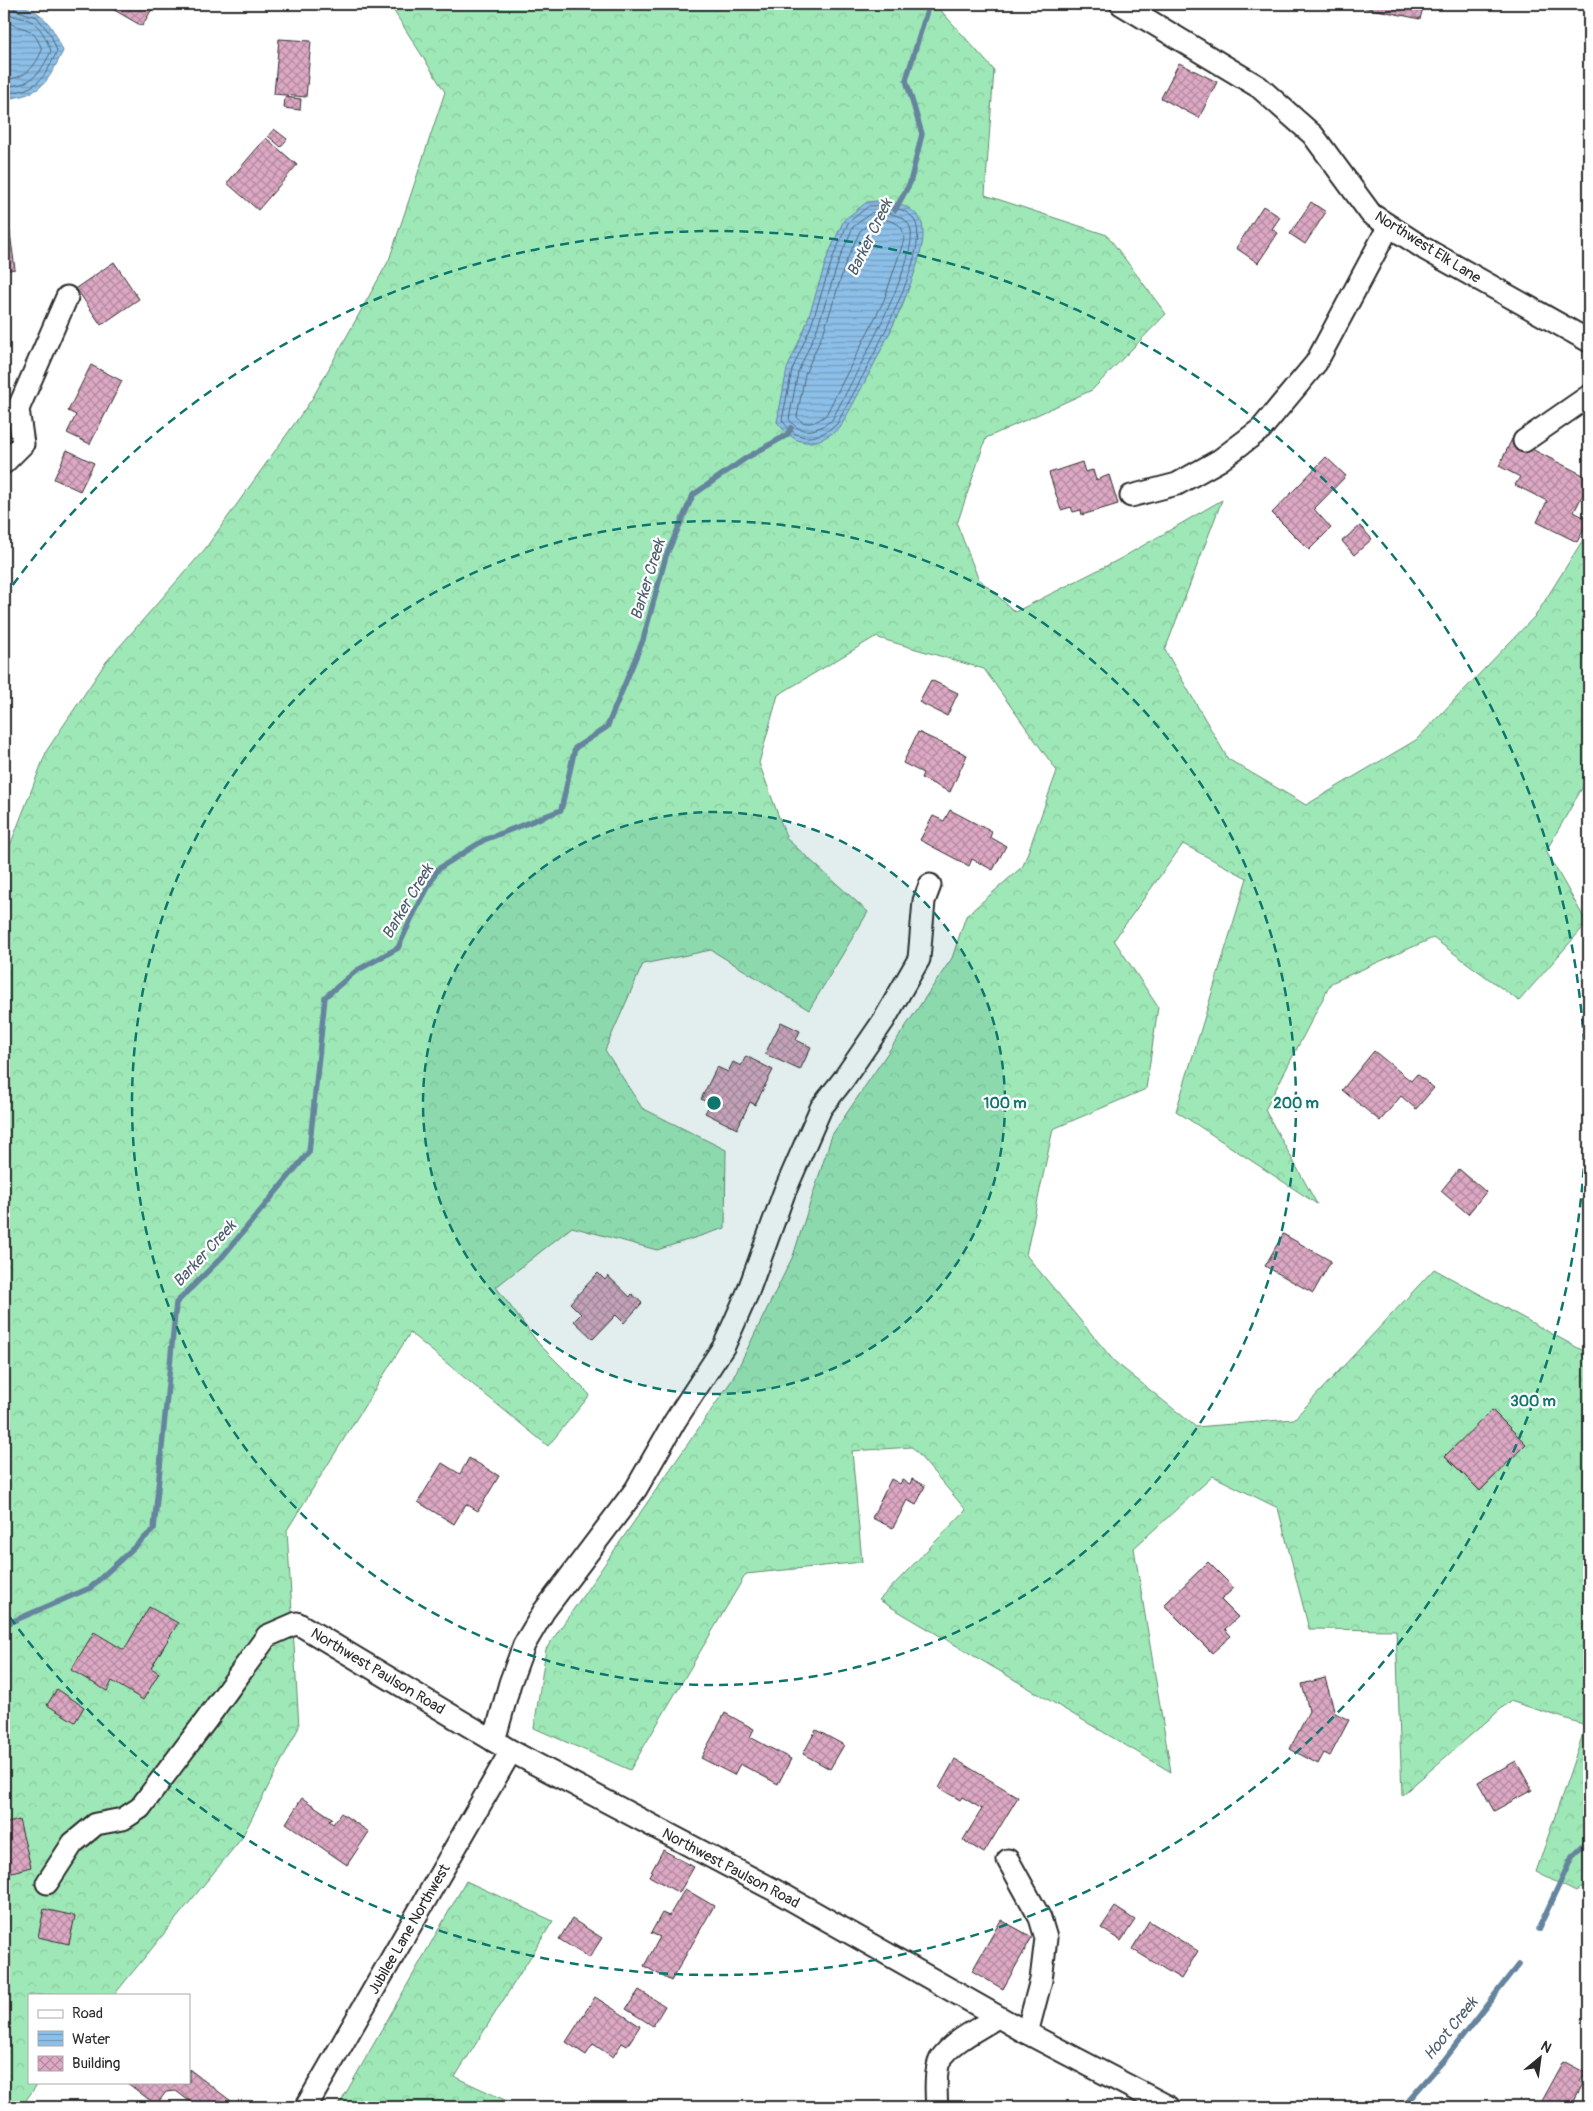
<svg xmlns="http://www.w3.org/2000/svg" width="1593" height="2111" viewBox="0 0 1593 2111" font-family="Pangolin,sans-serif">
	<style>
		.forest { fill: url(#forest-crowns); stroke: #648a71; fill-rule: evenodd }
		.water { fill: url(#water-rules); stroke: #65849d }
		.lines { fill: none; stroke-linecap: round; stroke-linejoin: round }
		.shore { stroke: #526777; stroke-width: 1 }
		.stream { stroke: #65849d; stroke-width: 5.5 }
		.building { fill: url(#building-cross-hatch); stroke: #2b2b2b }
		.minor-casing { stroke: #2b2b2b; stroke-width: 25 }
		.minor { stroke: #fff; stroke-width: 21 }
		.ring { fill: none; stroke: #0f766e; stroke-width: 2.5; stroke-dasharray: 9 6 }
		.labels { text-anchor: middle; stroke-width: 4.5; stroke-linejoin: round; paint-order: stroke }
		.street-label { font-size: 15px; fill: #2b2b2b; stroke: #fff }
		.water-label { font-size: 16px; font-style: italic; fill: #4d5f6e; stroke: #fff }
		.centre { fill: #0f766e; stroke: #fff; stroke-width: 2.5 }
		.ring-label { font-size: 15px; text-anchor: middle; font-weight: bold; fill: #0f766e; stroke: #fff; stroke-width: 4.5; stroke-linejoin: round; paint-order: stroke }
	</style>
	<defs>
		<pattern id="forest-crowns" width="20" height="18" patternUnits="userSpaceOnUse" patternTransform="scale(1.25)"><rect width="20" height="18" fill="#9ee8b7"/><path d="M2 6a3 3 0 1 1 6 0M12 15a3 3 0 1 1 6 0" fill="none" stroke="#88c79e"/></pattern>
		<pattern id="water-rules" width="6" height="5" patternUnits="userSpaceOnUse" patternTransform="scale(1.25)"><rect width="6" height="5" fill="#8cc0e9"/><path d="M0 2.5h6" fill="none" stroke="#739cbd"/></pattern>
		<pattern id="building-cross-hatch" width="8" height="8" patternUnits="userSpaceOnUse" patternTransform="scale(1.25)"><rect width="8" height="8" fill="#dca8c3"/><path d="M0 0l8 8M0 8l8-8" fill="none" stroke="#b3899f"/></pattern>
	</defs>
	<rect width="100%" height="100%" fill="#fff"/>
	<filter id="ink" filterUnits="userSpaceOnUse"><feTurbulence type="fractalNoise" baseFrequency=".02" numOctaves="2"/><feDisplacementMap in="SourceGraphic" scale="10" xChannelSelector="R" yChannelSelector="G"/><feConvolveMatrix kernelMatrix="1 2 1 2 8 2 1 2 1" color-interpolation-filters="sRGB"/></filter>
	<g filter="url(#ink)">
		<!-- forest -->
		<g class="forest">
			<path d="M387,4H935L994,70L985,195L1107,235L1166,314L1092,390L986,438L957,524L978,578L1015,612L1118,560L1222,500L1165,650L1228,759L1306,805L1416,740L1536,615L1589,530V776L1546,851L1587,923L1519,1001L1433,938L1331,983L1265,1110L1317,1204L1176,1111L1247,878L1183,844L1114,940L1158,1007L1146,1089L1053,1129L1026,1255L1114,1361L1196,1427L1294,1419L1434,1269L1589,1354V1881L1576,1892L1536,1872L1586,1725L1510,1701L1402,1795L1396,1630L1309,1629L1278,1508L1213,1476L1134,1548L1171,1772L879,1600L966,1510L912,1447L852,1451L862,1562L746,1574L630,1770L534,1728L546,1649L732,1380L793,1256L832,1135L952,958L966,916L1023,866L1057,771L984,669L875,637L778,695L759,763L787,839L868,912L809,1010L711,950L643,964L605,1050L642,1108L726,1150L725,1228L657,1250L572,1227L496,1287L539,1344L590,1395L548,1446L410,1333L287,1530L299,1727L241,1839L114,1995H29V2082H39L21,2107H4V861L47,750L106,662L205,549L312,399L389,260L445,92L390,5ZM844,220L922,243L902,307L869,373L777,422L828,256Z"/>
			<path d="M466,1881L553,1921L455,2077L520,2107H338Z"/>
		</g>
		<!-- water -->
		<g class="water">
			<path d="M4,4C39,4 51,22 63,51C47,83 42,95 4,99Z"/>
			<path d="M886,200C900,205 917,208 922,224C933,261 860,391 840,428C814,447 798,449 777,422L787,369L806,325L828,255L844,220L867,202Z"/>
		</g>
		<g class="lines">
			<!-- shore -->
			<g class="shore">
				<path d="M4,19C20,33 32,21 42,50C34,69 25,78 4,80"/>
				<path d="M4,87C31,85 40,75 51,51C47,41 42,29 34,23C24,15 7,21 6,4"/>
				<path d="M4,94C37,90 44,80 57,51L51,35L37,17L15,10L12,4"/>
				<path d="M869,206C886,205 913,207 917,227C925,267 857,386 837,424C817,440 798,444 782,420L792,370L811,326L833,257L848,223Z"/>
				<path d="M885,212C895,215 906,217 910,227C922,256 848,388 832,420C817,431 801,437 789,419L798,372L817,329L839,260L853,227L871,213Z"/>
				<path d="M884,219C899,224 903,224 904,240L884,300L826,415C817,422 805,428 797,417L805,374L824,331L846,262L860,231L874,220Z"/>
			</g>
			<!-- stream -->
			<g class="stream">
				<path d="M895,210L910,183L922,134L906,80L929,4"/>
				<path d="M4,1625L90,1588L154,1529L176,1303L223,1256L309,1152L325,997L356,971L398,948L412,917L438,869L484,840L561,810L575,748L607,727L643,640L666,556L693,495L746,458L787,435L791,428"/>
				<path d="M1538,1930L1572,1857L1589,1841"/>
				<path d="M1403,2107L1445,2059L1518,1965"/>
			</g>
		</g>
		<!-- building -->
		<g class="building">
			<path d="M111,4H155L142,26L109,7Z"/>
			<path d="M1363,4H1424L1420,19L1363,7Z"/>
			<path d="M279,39L311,41L306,97L274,94Z"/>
			<path d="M1179,63L1217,82L1199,118L1161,98Z"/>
			<path d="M285,97L301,99L300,110L284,108Z"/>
			<path d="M274,129L287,139L281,147L268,136Z"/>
			<path d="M266,138L297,165L258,210L227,183Z"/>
			<path d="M1311,202L1326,212L1305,244L1290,234Z"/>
			<path d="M1263,206L1280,217L1272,229L1278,233L1258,263L1236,248Z"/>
			<path d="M8,219L15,269L4,271V220Z"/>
			<path d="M114,262L139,299L101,325L76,288Z"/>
			<path d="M91,365L122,381L90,444L67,433L76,415L68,411Z"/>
			<path d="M1512,439L1589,478V482L1574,512L1589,520L1577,542L1537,522L1547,501L1515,485L1520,477L1499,466Z"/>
			<path d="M67,450L94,463L80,491L54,479Z"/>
			<path d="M1326,457L1346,476L1314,509L1331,528L1309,550L1272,513Z"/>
			<path d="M1082,462L1085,472L1093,470L1096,480L1109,475L1118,504L1082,515L1081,510L1073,512L1071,507L1061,510L1049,473Z"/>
			<path d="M1360,526L1372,539L1354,555L1342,541Z"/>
			<path d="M931,680L958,693L947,716L919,702Z"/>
			<path d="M918,732L967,755L950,792L921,778L923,773L903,763Z"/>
			<path d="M950,810L992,832L990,837L1006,846L993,870L972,859L969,866L920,840L933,816L944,821Z"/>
			<path d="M781,1022L800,1031L796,1040L811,1047L800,1070L765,1054Z"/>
			<path d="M1374,1051L1411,1081L1417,1074L1434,1088L1416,1109L1401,1096L1380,1121L1342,1090Z"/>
			<path d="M746,1056L773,1070L755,1105L750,1102L737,1129L705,1113L710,1104L701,1099L717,1067L728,1072L733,1062L741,1066Z"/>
			<path d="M1459,1169L1486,1192L1468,1214L1441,1191Z"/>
			<path d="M1283,1234L1331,1261L1313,1293L1265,1266Z"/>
			<path d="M598,1273L605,1280L608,1276L630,1297L632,1294L642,1303L624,1323L616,1315L593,1339L574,1321L581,1314L570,1303Z"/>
			<path d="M1492,1410L1526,1444L1480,1491L1445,1456Z"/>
			<path d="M469,1458L499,1476L478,1511L466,1504L454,1524L418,1502L442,1463L460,1474Z"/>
			<path d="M891,1479L900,1484L902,1480L910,1484L912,1479L925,1486L916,1505L907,1500L893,1528L872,1518Z"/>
			<path d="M1208,1562L1234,1588L1221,1600L1238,1617L1225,1629L1231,1636L1212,1653L1164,1605Z"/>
			<path d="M149,1607L178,1623L151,1668L159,1673L143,1700L112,1681L107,1691L71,1670L94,1632L124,1650Z"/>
			<path d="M1325,1678L1335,1713L1349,1720L1330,1756L1324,1753L1318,1764L1290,1749L1309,1711L1302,1684Z"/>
			<path d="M57,1689L84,1707L75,1722L47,1705Z"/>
			<path d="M725,1713L754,1729L750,1737L791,1759L778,1784L740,1764L734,1775L701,1758Z"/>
			<path d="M816,1730L844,1745L830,1769L803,1754Z"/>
			<path d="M955,1759L1018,1797L984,1853L963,1840L982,1809L962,1797L960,1800L939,1788Z"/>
			<path d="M1516,1761L1532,1790L1494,1811L1478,1782Z"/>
			<path d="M302,1798L332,1818L329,1821L333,1824L341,1813L369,1832L347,1865L286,1823Z"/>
			<path d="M19,1820L31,1867L4,1874V1824Z"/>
			<path d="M663,1850L694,1867L679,1893L649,1876Z"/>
			<path d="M685,1889L714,1906L671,1981L644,1966L660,1937L651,1933L662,1913L669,1916Z"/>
			<path d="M1115,1907L1135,1920L1121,1941L1101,1928Z"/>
			<path d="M44,1909L75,1916L69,1944L38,1937Z"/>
			<path d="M572,1919L602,1938L589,1958L559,1939Z"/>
			<path d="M1001,1920L1032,1937L1003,1989L972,1971Z"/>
			<path d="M1149,1921L1198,1951L1181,1979L1132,1949Z"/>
			<path d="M639,1990L665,2006L653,2026L626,2009Z"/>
			<path d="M595,1997L640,2026L627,2046L622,2043L613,2057L593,2044L586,2055L566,2042Z"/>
			<path d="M1563,2061L1586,2073L1580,2083L1583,2085L1573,2103L1568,2101L1565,2107H1552L1541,2101Z"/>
			<path d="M189,2069L231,2101L226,2107H197L176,2091L166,2092L156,2105L126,2082H189Z"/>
		</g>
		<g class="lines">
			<defs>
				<g id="minor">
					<path d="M1121,4L1259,87L1313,135L1371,214L1425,249L1589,341"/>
					<path d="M1524,441L1589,396"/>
					<path d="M4,463L23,444L18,409L67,297"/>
					<path d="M1131,496L1177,484L1220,460L1261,429L1316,363L1389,226"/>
					<path d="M494,1741L510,1683L524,1645L544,1611L636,1489L675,1421L724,1346L748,1292L784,1193L821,1108L843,1080L884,1020L919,959L924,901L930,885"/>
					<path d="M1008,1860L1040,1918L1046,1938L1041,1980L1027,2033"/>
					<path d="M47,1883L73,1843L96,1824L123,1819L140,1808L207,1719L267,1636L297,1623L511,1751L778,1892L1027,2033L1169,2107"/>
					<path d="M306,2107L511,1751"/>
					<path d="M937,2107C936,2096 935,2069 940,2060C952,2041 979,2029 997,2017"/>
				</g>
			</defs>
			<!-- minor casing -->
			<use href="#minor" class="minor-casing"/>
			<!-- minor -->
			<use href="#minor" class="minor"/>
		</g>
	</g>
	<!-- distance rings -->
	<circle cx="714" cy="1103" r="291" fill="#0f766e" fill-opacity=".12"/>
	<g class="ring">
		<circle cx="714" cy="1103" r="291"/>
		<circle cx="714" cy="1103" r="582"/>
		<path d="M4 597A872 872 0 1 1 4 1609"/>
	</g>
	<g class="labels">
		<!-- street labels -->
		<g class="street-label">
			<text transform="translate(1428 247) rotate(32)" y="5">Northwest Elk Lane</text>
			<text transform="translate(378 1671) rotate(31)" y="5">Northwest Paulson Road</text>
			<text transform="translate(731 1868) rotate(28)" y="5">Northwest Paulson Road</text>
			<text transform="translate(409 1929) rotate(-60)" y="5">Jubilee Lane Northwest</text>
		</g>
		<!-- water labels -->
		<g class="water-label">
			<text transform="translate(869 237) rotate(-64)" y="6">Barker Creek</text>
			<text transform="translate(647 579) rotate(-73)" y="6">Barker Creek</text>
			<text transform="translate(407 901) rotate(-59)" y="6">Barker Creek</text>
			<text transform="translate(204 1253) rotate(-47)" y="6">Barker Creek</text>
			<text transform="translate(1450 2028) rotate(-51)" y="6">Hoot Creek</text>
		</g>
	</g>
	<circle cx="714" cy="1103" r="8" class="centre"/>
	<g class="ring-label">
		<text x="1005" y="1108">100 m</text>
		<text x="1296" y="1108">200 m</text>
		<text x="1533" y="1406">300 m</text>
	</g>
	<!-- margin -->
	<rect width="1593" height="2111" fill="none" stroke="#fff" stroke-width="20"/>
	<rect x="10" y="10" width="1573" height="2091" fill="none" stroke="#2b2b2b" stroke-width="2" filter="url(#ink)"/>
	<!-- legend -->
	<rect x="28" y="1994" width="162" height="90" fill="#ffffff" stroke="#aaaaaa"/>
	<rect x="38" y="2010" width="25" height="8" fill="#ffffff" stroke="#aaaaaa"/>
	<text x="72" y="2018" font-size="15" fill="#2b2b2b">Road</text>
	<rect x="38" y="2031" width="25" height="15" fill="url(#water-rules)" stroke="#aaaaaa"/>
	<text x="72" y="2044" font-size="15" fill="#2b2b2b">Water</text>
	<rect x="38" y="2056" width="25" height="15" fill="url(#building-cross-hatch)" stroke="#aaaaaa"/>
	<text x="72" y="2068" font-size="15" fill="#2b2b2b">Building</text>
	<!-- north arrow -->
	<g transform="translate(1540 2058) rotate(29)" stroke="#ffffff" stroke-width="4" paint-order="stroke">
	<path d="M0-4L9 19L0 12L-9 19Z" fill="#2b2b2b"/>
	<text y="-8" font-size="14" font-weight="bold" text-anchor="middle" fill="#2b2b2b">N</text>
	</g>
</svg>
